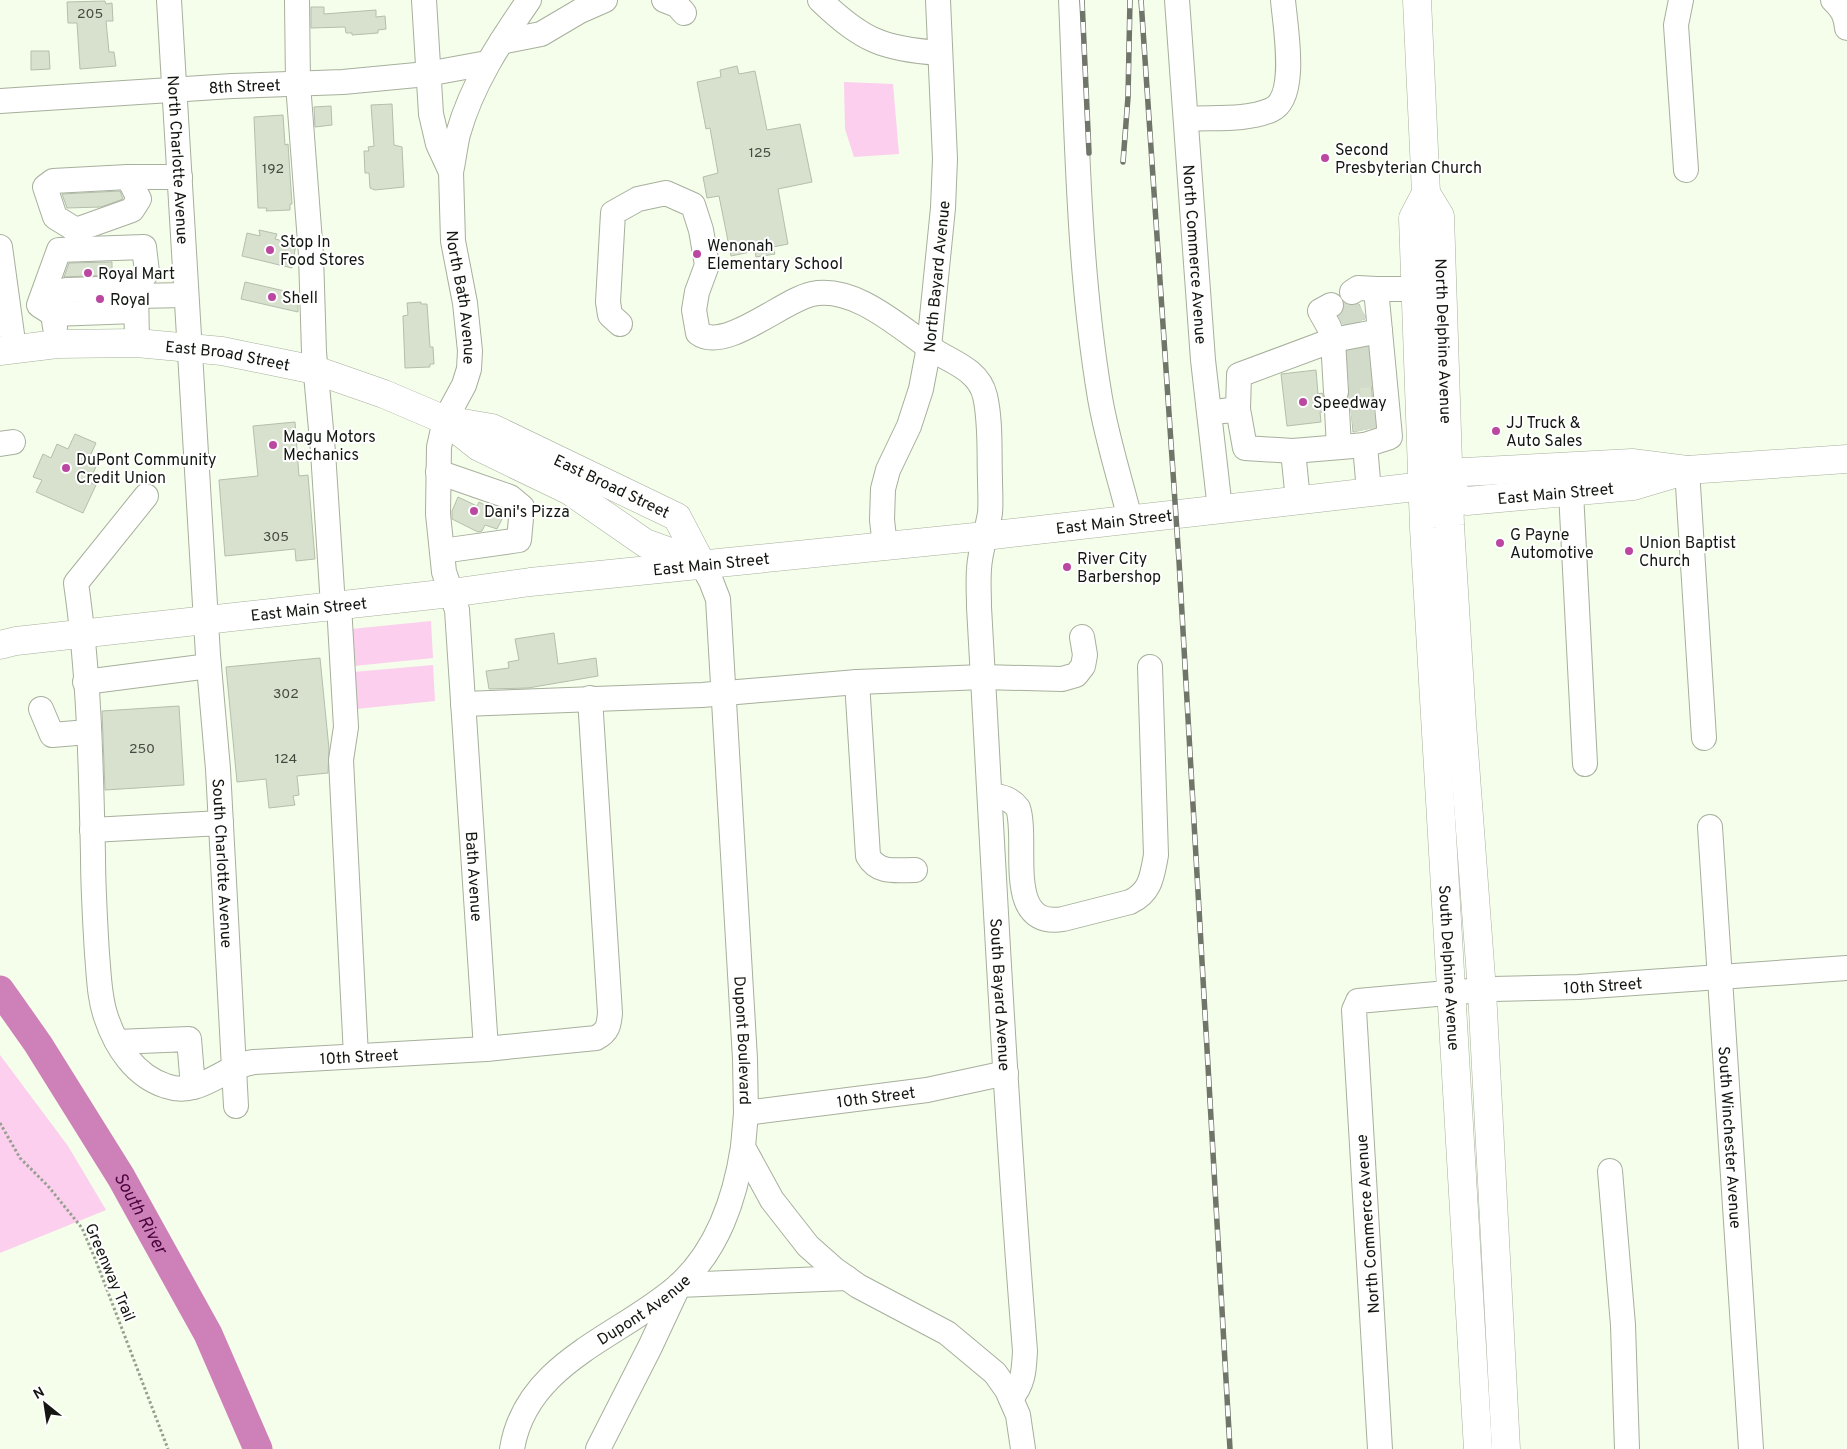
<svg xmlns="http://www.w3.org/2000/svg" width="1847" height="1449" viewBox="0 0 1847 1449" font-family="Overpass,sans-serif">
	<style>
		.green { fill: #fbcfed }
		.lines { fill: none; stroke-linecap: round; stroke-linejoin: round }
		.river { stroke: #ce81b9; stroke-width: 29 }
		.building { fill: #d8e1ce; stroke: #b5beac }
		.minor-tunnel { stroke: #d2dbc9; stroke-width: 24; stroke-dasharray: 24 12; stroke-linecap: butt }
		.minor-casing { stroke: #a7af9d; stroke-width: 26 }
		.major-casing { stroke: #a7af9d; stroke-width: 29 }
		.path { stroke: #989f91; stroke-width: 3; stroke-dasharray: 2.5 2.5; stroke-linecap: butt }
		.minor { stroke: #fff; stroke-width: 24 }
		.major { stroke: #fff; stroke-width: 28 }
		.rail-casing { stroke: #6f7569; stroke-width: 5.5 }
		.rail { stroke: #fff; stroke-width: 4; stroke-dasharray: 11; stroke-linecap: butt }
		.poi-dot { fill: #bb47a1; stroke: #fff; stroke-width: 2 }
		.labels { text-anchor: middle; stroke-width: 4; stroke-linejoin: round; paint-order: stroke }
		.number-label { font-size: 14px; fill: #454a40 }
		.street-label { font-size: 16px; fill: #141711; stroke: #fff }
		.poi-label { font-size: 16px; fill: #141711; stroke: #fff; text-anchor: start }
		.water-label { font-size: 18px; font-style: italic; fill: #4a033d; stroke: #fff }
	</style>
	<rect width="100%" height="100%" fill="#f4feea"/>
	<!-- green -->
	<g class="green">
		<path d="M844,82L893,84L899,154L854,157L845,129Z"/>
		<path d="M431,621L433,658L354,666L351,629Z"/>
		<path d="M433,665L435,701L356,709L353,672Z"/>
		<path d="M0,1055L68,1146L106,1210L0,1253Z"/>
	</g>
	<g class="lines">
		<!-- river -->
		<path class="river" id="s1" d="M0,990L38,1044L121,1177L208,1334L258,1449"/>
	</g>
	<!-- building -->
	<g class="building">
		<path d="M105,1L106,4L112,3L113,21H106L109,52H114L116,66L80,69L77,23H68L67,2Z"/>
		<path d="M311,7H324V14L376,10V17L385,16L386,29L378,30V33L352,35V33H346L345,27L311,28Z"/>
		<path d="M31,51H49L50,69L31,70Z"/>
		<path d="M737,66L739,74L755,71L767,130L800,124L812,182L778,189L788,244L773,247L775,254L756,257L755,251L731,256L719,196L707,198L703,177L718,173L710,128L706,129L697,82L721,77L720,70Z"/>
		<path d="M392,104L394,145L402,147L404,187L375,190L370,188L369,173H365L364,151H369L368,147L374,146L371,105Z"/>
		<path d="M331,106L332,125L315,127L314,107Z"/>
		<path d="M283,115L285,145L288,144L292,204H290V210L266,211L267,208H258L254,117Z"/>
		<path d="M120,191L123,199L101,207L67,208L62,194Z"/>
		<path d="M259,230L277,234L275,239L296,244L292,268L242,256L247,233L260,236Z"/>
		<path d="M112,262V275L64,277L69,263Z"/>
		<path d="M245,282L298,294V312L241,299Z"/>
		<path d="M421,302V304H427L430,347H433L434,364H430V367L405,368L403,316L408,315L407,303Z"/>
		<path d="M1344,303L1352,306L1359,304L1365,319L1343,324L1339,316L1343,312Z"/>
		<path d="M1368,347L1375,427L1353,432L1351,409L1346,400L1350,391L1347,351Z"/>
		<path d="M1316,370L1318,394L1322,393L1327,402L1323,412H1320L1321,422L1287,426L1281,374Z"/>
		<path d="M295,422L299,476L308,475L315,559L296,561L295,549L225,556L219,480L258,476L253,426Z"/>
		<path d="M75,434L96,443L90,456L99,460L89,482L96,485L83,513L36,492L42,480L33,477L43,454L51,458L57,444L68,449Z"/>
		<path d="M458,497L477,506L479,502L504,515L497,529L485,525L482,531L478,532L452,519V511Z"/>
		<path d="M554,633L558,664L596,658L598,676L528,688L489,689L486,671L509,668L508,662L519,660L515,639Z"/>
		<path d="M320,658L329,749L328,773L297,776L299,795L293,796L295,805L269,808L266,779L237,782L226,667Z"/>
		<path d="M179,706L184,785L105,790L102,711Z"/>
	</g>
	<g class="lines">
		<!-- minor-tunnel -->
		<g class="minor-tunnel">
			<path d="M1340,320L1361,307"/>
			<path d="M1346,358L1370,355"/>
			<path d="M1348,377L1372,375"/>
			<path d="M1337,399L1374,395"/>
			<path d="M1352,420L1375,416"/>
		</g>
		<defs>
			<g id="minor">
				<path id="s2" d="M169,0L208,655L218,769L236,1106"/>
				<path d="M297,0L298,84L311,255L314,352L323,452L333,606"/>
				<path id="s3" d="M424,0L431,114L438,144L451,172L453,241L465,303L470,351L469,369L464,385L445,420L439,447L438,514L444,572L457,610L486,1049"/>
				<path d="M664,0L677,5L684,13"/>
				<path d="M820,0C862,40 882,49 940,53"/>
				<path d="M1071,0C1077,132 1078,267 1100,398C1107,439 1120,479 1130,519"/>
				<path id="s4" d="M1177,0L1203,360L1220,509"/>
				<path d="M1681,0L1676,25L1686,170"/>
				<path d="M1833,0C1842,8 1846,16 1847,28"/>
				<path d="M501,42L541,34L580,11L605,0"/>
				<path id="s5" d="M0,101L232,86L343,82L427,74L487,63"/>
				<path d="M1186,119C1212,117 1246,121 1271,110C1299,98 1285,26 1283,0"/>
				<path d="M451,172C454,159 455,146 458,134C472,84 500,42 529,0"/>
				<path d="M128,177H180"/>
				<path d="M76,230L132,210L139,199L128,177L53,181L45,187L55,217L76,230L79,249"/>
				<path d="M0,247L14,349"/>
				<path d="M136,288L147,272L144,247L59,250L39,305L53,314L136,311"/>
				<path d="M1352,292L1358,288L1376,289"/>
				<path d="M136,296L186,295"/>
				<path d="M1331,305L1320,311L1329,327L1333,340L1380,331"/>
				<path id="s6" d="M620,324L610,315L608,302L613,213L638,199L666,193L693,205L701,230L707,265L697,292L694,310L698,333C725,353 783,300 812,294C855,285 900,328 933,350C952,362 979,370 985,396C991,422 989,452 990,479C990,490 991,502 990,513C987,532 980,550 979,569C978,582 979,595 979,607C993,855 1005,1103 1025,1351C1024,1368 1024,1384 1011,1398"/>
				<path d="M55,327L53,314L66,290L136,288L137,343"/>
				<path d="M1238,409L1239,375L1333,340L1336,392"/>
				<path d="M1337,410L1339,447"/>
				<path d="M1223,411L1238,409L1245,448L1293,451"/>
				<path d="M0,444L13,442"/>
				<path d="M1687,470L1704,738"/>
				<path d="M438,472L510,497L522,507L519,540L442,551"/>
				<path d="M1369,492L1365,445L1390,437L1376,289H1415"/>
				<path d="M1571,492L1585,764"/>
				<path id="s7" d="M146,496L76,583C89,672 91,765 93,855C93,888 95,921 97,954C99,975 99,997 106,1017C116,1047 135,1076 166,1086C200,1098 223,1066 254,1062L486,1049L596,1038C608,1032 609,1025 610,1013L590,698"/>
				<path d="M1298,500L1293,451L1365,445"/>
				<path id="s8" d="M885,546L882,520L883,489L888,470L909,426L921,389L929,347L943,208L945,159L938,0"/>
				<path id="s9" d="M701,563L711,581L718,599L745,1059L746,1113L743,1147L772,1200L808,1246L834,1269L858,1286L947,1333L995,1373L1007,1390L1018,1415L1023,1449"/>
				<path d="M339,605L346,727L341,760L356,1056"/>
				<path d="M85,682L209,666"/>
				<path d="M857,682L868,856C878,874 896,870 915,870"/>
				<path d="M463,704L702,695L857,682L983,677L1062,679L1076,675L1083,666L1085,655L1082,637"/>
				<path d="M41,709L52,735L88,732"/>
				<path d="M990,795C1002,797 1010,798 1018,808C1029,842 1003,929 1063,919L1130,902C1151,892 1152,876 1156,855L1150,667"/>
				<path id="s10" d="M1710,827L1751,1449"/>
				<path d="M92,830L221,823"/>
				<path d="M117,1042L189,1039L193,1087"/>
				<path id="s11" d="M746,1113L927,1090L1006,1073"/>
				<path d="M1610,1171L1623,1325L1627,1449"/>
				<path id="s12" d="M512,1449C526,1362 620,1337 678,1286C718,1250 735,1199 743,1147"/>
				<path d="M598,1449L650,1347L679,1285L847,1278"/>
				<path id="s13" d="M1380,1449L1354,1010L1358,1001L1492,989L1578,987L1847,968"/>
			</g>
			<g id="major">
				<path id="s14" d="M1417,0L1426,193L1413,218L1424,528L1478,1449"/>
				<path id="s15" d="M1426,193L1440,216L1450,525L1462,723L1482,991L1506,1449"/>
				<path id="s16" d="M0,351L57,344L137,343L222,351L315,370L384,394L445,420L492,428L677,517L701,563"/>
				<path d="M446,421L479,447L570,491L645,543L695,561"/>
				<path id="s17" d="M1432,489L1467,501L1633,486L1687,470L1847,459"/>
				<path id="s18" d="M0,645L16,641L451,593L530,582L985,536L1424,486L1464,472L1632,463L1687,470"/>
			</g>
		</defs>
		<!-- minor casing -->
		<use href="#minor" class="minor-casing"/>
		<!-- major casing -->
		<use href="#major" class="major-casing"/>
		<!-- path -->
		<path class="path" d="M0,1123L20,1158L48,1186L82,1228L96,1261L168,1449"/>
		<!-- minor -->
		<use href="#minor" class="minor"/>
		<!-- major -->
		<use href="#major" class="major"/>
		<defs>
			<g id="rail">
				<path d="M1082,0L1089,153"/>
				<path d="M1141,0L1179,561L1230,1449"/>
				<path d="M1123,162L1128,97L1130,0"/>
			</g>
		</defs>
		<!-- rail casing -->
		<use href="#rail" class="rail-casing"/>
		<!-- rail -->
		<use href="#rail" class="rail"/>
	</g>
	<!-- markers -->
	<g class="poi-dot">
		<circle cx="1325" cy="158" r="5"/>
		<circle cx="270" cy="250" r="5"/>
		<circle cx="697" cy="254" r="5"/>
		<circle cx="88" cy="273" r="5"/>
		<circle cx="272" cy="297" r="5"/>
		<circle cx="100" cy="299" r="5"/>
		<circle cx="1303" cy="402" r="5"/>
		<circle cx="1496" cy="431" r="5"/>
		<circle cx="273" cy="445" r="5"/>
		<circle cx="66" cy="468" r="5"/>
		<circle cx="474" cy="511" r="5"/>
		<circle cx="1500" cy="543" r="5"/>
		<circle cx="1629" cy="551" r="5"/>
		<circle cx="1067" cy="567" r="5"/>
	</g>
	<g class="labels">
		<!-- number labels -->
		<g class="number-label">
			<text x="90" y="18">205</text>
			<text x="760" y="157">125</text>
			<text x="273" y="173">192</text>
			<text x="276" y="541">305</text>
			<text x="286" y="698">302</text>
			<text x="142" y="753">250</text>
			<text x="286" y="763">124</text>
		</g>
		<!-- street labels -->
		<g class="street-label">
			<text dy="6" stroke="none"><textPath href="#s5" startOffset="245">8th Street</textPath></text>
			<text dy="6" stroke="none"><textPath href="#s2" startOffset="160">North Charlotte Avenue</textPath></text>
			<text dy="6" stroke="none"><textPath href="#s4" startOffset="255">North Commerce Avenue</textPath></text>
			<text dy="6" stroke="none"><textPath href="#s8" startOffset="278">North Bayard Avenue</textPath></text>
			<text dy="6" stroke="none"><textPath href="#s3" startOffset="302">North Bath Avenue</textPath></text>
			<text dy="6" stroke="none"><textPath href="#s15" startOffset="152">North Delphine Avenue</textPath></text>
			<text dy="6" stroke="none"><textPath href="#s16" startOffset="229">East Broad Street</textPath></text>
			<text dy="6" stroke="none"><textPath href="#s16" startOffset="638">East Broad Street</textPath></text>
			<text dy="6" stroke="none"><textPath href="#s17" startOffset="126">East Main Street</textPath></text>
			<text dy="6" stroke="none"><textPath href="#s18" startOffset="1121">East Main Street</textPath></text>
			<text dy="6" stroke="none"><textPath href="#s18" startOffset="716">East Main Street</textPath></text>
			<text dy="6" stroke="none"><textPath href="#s18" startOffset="311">East Main Street</textPath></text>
			<text dy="6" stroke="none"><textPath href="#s2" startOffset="865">South Charlotte Avenue</textPath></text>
			<text dy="6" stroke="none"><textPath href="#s3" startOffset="891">Bath Avenue</textPath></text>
			<text dy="6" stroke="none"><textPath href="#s14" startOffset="972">South Delphine Avenue</textPath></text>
			<text dy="6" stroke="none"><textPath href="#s13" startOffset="695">10th Street</textPath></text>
			<text dy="6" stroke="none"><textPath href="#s6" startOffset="1269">South Bayard Avenue</textPath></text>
			<text dy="6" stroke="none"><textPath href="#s9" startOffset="482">Dupont Boulevard</textPath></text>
			<text dy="6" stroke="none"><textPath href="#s7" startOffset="841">10th Street</textPath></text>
			<text dy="6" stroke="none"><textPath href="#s11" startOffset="131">10th Street</textPath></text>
			<text dy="6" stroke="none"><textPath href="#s10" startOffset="311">South Winchester Avenue</textPath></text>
			<text transform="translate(1367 1224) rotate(-94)" y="6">North Commerce Avenue</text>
			<text transform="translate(111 1272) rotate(67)" y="6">Greenway Trail</text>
			<text dy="6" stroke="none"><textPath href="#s12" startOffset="198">Dupont Avenue</textPath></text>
		</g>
		<!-- poi labels -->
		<g class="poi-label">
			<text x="1335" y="155">Second<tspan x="1335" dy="18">Presbyterian Church</tspan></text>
			<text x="280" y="247">Stop In<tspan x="280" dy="18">Food Stores</tspan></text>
			<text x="707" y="251">Wenonah<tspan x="707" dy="18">Elementary School</tspan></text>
			<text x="98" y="279">Royal Mart</text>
			<text x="282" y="303">Shell</text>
			<text x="110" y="305">Royal</text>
			<text x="1313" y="408">Speedway</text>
			<text x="1506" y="428">JJ Truck &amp;<tspan x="1506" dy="18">Auto Sales</tspan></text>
			<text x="283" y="442">Magu Motors<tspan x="283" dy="18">Mechanics</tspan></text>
			<text x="76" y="465">DuPont Community<tspan x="76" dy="18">Credit Union</tspan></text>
			<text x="484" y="517">Dani's Pizza</text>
			<text x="1510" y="540">G Payne<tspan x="1510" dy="18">Automotive</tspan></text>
			<text x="1639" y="548">Union Baptist<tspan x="1639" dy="18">Church</tspan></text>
			<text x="1077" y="564">River City<tspan x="1077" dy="18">Barbershop</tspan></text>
		</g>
		<!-- water labels -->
		<g class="water-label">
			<text dy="6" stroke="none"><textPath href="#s1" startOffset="264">South River</textPath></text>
		</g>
	</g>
	<!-- north arrow -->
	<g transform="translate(45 1404) rotate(330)" stroke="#ffffff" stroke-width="4" paint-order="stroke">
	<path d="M0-4L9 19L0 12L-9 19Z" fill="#141711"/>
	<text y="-8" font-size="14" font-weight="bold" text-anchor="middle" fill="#141711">N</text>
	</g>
</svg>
